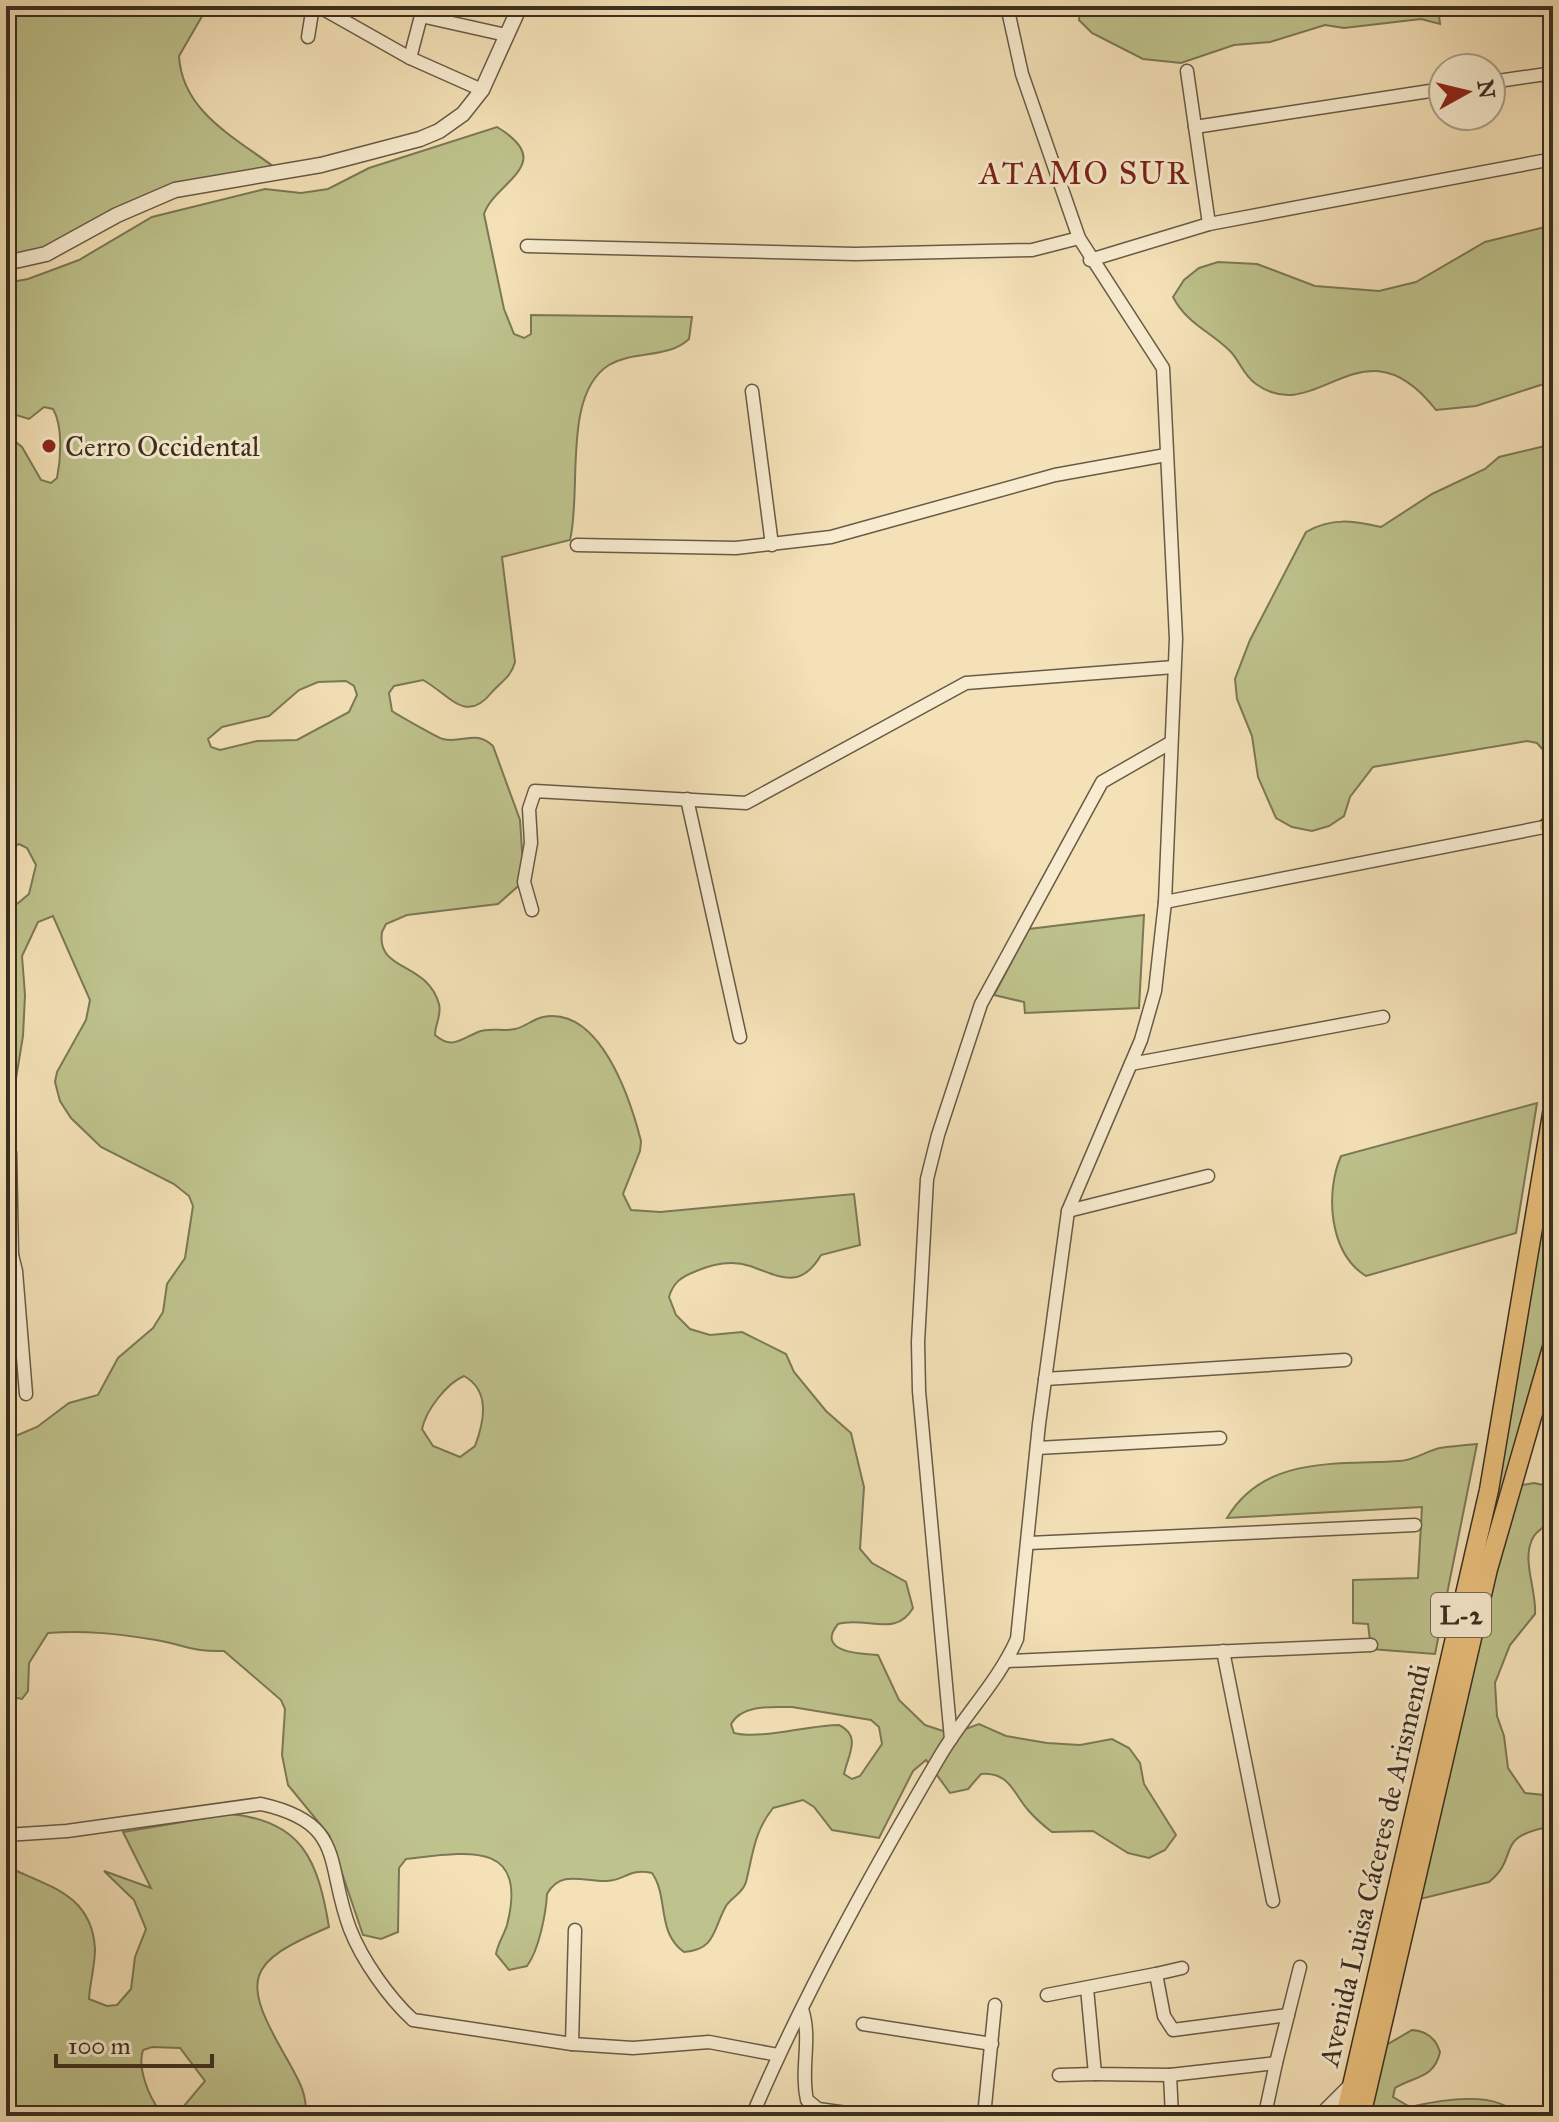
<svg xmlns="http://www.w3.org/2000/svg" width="1559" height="2122" viewBox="0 0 1559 2122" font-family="'IM FELL Great Primer',serif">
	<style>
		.green { fill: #bec28c; stroke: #7c7856; stroke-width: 2; fill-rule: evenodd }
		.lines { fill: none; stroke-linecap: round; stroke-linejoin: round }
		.minor-casing { stroke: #685b46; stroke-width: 15 }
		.tertiary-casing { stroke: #685b46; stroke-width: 17 }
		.primary-casing { stroke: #3a2e20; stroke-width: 21 }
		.minor { stroke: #f8ecd0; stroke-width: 12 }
		.tertiary { stroke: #f8ecd0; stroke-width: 14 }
		.primary { stroke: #eac07c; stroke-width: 18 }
		.poi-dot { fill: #8f2418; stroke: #f8ecd0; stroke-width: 3 }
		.labels { text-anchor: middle; stroke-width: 6; stroke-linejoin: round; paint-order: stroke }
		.shield { fill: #f8ecd0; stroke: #736755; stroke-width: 2 }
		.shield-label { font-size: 26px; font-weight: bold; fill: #3a2e20 }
		.poi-label { font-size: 28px; fill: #3a2e20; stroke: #f8ecd0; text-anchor: start }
		.street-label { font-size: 28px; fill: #3a2e20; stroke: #f8ecd0 }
		.quarter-label { font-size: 32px; letter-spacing: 2px; fill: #7a1f14; stroke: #f8ecd0 }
	</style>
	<rect width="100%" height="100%" fill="#f4e1b7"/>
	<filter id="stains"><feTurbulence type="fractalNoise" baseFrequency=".0025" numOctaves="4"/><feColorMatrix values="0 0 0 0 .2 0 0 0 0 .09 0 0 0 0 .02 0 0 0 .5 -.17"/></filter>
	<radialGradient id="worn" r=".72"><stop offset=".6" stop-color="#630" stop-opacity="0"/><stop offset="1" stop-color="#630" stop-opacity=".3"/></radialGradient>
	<!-- green -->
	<g class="green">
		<path d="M6,6H208L179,56C182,113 238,139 278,170L191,180L63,243L6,261Z"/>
		<path d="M1080,6H1438L1440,24L1421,19L1344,28L1325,25L1270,42L1234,45L1181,63L1143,59L1092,33L1079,20Z"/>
		<path d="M497,127C559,164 494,182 484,214L504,309L514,334L524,338L531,334V315L692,317L689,339C668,359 634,350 609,365C562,394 582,491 570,540L502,557L515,662C511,677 502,681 492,692C466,725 450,695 423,680L394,686L389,693L392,711C396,714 440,739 443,739C462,744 476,729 493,746L520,820L524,881L498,904L407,915L386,924L382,932C376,972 427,961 439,1004C442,1015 435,1024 435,1035C452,1050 461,1039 478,1032C490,1027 502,1032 515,1029C525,1027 533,1019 543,1017C600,1006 630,1098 641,1141L640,1151L623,1194L631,1210L660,1212L854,1194L860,1245L821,1255C800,1291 779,1276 750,1266C732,1260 712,1264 694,1272C681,1277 673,1283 669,1297L676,1315L690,1329L710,1335L742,1332L786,1354L794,1372L826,1411L851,1433L864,1487L860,1549L872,1563L906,1582L913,1608C896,1638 866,1616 838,1624C815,1652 860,1654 878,1655L899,1700L925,1725L952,1734L979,1724L1006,1736L1047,1743L1080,1745L1112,1739L1129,1748L1140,1763L1144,1784L1176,1835L1165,1850L1149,1858L1128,1853L1093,1831L1052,1832C1044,1826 1035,1818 1028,1810C1013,1793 1010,1772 981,1774L968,1789L950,1793L926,1760L913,1771L879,1838L832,1830L814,1807L803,1800L773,1808C754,1832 753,1854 746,1882C743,1893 732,1897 726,1906C713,1929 716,1950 684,1952C656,1932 669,1897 652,1873C629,1868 626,1880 607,1881C584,1882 561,1869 547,1894C546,1913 539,1950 527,1966L509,1970L496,1954C498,1943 504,1935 507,1925C529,1839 466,1852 406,1859L399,1868L398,1932L381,1939L363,1935L329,1835L288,1785L282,1755L285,1709L281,1700L224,1651C191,1652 185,1645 156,1640C119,1634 86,1630 48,1633L29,1663L28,1691L22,1699L6,1696V1440L37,1427L69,1403L98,1395L118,1358L153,1328L163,1312L167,1284L185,1258L193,1206L189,1196L174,1184L101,1147L71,1118L60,1101L55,1082L57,1072L86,1020L90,1000L53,916L38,922L22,956L25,995L23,1036L13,1097L6,1108V913L29,894L36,865L27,848L19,844L6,851V434L22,447L41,480L51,483L57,478C61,458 63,426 53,409L44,407L29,419L6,412V283L28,279L79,260L152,217L265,189L301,193L328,189L369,168ZM346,681L354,686L357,695L349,712L297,740L257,741L220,750L211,747L208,739L222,727L269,716L299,690L318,682ZM464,1376C491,1391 484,1422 475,1446L460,1457L433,1446L422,1429C426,1410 447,1383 464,1376ZM792,1707L871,1720L879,1727L882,1744L860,1776L852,1779L844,1774C848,1755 862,1736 839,1725C808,1725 761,1740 734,1733L731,1724C742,1704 772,1707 792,1707Z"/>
		<path d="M1553,225V381L1476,406L1436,410C1362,315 1318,429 1256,384C1243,375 1240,361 1230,351C1210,331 1187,324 1173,297L1184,280L1199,268L1218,262L1257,264L1315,286L1379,291L1416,282L1485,242Z"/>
		<path d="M1553,444V761L1537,743L1527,741L1373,767L1350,797L1344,816L1329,826L1312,831L1292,827L1276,818L1258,777L1252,736L1237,699L1235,679L1250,640L1306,532C1332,517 1353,521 1381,527L1432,494L1485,469L1499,457Z"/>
		<path d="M1144,915L1139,1008L1025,1013L1024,1002L994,995L1029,929Z"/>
		<path d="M1537,1103L1516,1233L1366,1276C1329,1253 1325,1193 1341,1156Z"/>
		<path d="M1553,1153V1317L1490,1537L1486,1536Z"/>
		<path d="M1477,1444L1435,1654L1371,1649L1368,1624L1353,1623V1580L1418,1578L1422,1507L1227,1518C1264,1455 1338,1465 1400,1461C1415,1460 1426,1451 1440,1448C1452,1446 1465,1445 1477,1444Z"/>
		<path d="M1534,1483L1553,1487V1517C1548,1525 1539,1529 1534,1536C1520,1558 1537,1590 1535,1614L1510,1645L1495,1683L1497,1716L1504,1736L1508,1768L1525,1793L1553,1796V1826C1491,1837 1522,1855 1489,1882L1416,1900L1514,1491L1522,1485Z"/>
		<path d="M230,1814C303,1821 318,1861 329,1927C245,1963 240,1978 287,2059C298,2079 307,2092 306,2116H6V1866C46,1886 92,1893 95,1949C95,1966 90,1982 89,1999L107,2006L117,2005L131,1989L135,1957L146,1929L134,1900L104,1871L151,1888L123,1832ZM152,2047L180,2048L205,2081L179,2112L160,2111C149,2097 137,2068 143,2050Z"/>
		<path d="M1412,2030C1427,2031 1436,2039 1440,2052C1434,2079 1414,2076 1395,2088L1393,2097L1410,2107C1440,2100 1497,2089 1518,2116H1370L1382,2052L1388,2044Z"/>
	</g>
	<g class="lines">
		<defs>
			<g id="minor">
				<path d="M318,6L410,58L482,90"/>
				<path d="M308,37L313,6"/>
				<path d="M410,58L421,16L506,35"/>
				<path d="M1187,71L1209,224"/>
				<path d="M1491,82L1553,73"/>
				<path d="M1195,127L1443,89"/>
				<path d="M527,246L855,254L1032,250L1079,238"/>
				<path d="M1090,260L1209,224L1553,159"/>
				<path d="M752,391L772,545"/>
				<path d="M577,545L736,548L831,537L1055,475L1166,455"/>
				<path d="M687,799L740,1037"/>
				<path d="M1165,902L1549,826"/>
				<path d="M532,910L524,882L531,843L529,809L535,791L746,803L966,683L1174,667"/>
				<path d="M1131,1064L1383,1017"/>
				<path d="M6,1143L10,1153L12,1255"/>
				<path d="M1068,1211L1208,1176"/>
				<path d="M6,1251L12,1255L16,1271L26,1394"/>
				<path d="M1045,1379L1345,1360"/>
				<path d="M1037,1448L1220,1438"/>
				<path d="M1029,1543L1415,1525"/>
				<path d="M1223,1651L1273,1901"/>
				<path d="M1008,1661L1371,1645"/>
				<path d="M951,1739L919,1391L918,1342L927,1179L938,1135L981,1004L1102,782L1170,743"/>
				<path d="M6,1835L67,1831L261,1804C347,1823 325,1864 350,1929C362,1960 389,1998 413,2020L572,2044L633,2048L709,2042L778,2055"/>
				<path d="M1156,1974L1182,1968"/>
				<path d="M1087,1988L1095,2074L1170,2075"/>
				<path d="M1047,1995L1156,1974L1164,2016L1173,2030L1288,2015"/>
				<path d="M802,2009C812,2039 800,2069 807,2100L818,2109L868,2116"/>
				<path d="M863,2024L992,2044"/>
				<path d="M572,2044L575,1930"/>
				<path d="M1059,2075L1095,2074"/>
				<path d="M1267,2105L1276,2063"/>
				<path d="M1321,2114L1350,2085"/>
				<path d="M752,2116C805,1992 872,1872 940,1756C964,1715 998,1682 1017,1639L1039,1424L1068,1211L1141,1040L1155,991L1165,902L1176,639L1163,368L1079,238L1022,74L1007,6"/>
				<path d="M984,2116L995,2005"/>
				<path d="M1172,2116L1170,2075L1276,2063L1300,1967"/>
				<path d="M1299,2116H1327"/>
			</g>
			<path id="tertiary" d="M6,263L46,254L117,215L175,190L321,165L420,139L439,131L463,114L482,90L520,6"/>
			<g id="primary">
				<path d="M1549,826L1553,825"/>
				<path d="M1345,2116L1489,1490L1553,1108"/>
				<path d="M1361,2116L1488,1569L1553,1344"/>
			</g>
		</defs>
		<!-- minor casing -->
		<use href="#minor" class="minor-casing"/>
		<!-- tertiary casing -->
		<use href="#tertiary" class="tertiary-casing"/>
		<!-- primary casing -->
		<use href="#primary" class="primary-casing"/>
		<!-- minor -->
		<use href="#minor" class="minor"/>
		<!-- tertiary -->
		<use href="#tertiary" class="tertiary"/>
		<!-- primary -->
		<use href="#primary" class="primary"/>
	</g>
	<!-- markers -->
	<circle class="poi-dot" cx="49" cy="446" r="8"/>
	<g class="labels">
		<!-- shield labels -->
		<rect class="shield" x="1431" y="1593" width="60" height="44" rx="6"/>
		<g class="shield-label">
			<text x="1461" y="1624">L-2</text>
		</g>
		<!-- poi labels -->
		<g class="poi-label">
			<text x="65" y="456">Cerro Occidental</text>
		</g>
		<!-- street labels -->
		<g class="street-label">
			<text transform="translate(1374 1865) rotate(-77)" y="10">Avenida Luisa Cáceres de Arismendi</text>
		</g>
		<!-- quarter labels -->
		<g class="quarter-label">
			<text x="1085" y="184">ATAMO SUR</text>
		</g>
	</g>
	<!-- margin -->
	<rect width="1559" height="2122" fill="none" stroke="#f4e1b7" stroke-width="32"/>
	<rect x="8" y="8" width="1543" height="2106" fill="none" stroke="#3a2e20" stroke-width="4"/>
	<rect x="16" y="16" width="1527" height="2090" fill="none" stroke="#3a2e20" stroke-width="2"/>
	<!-- north arrow -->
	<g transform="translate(1467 92) rotate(82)"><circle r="38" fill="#f8ecd0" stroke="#aca08a" stroke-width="2"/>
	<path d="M0-6L14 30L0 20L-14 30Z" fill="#8f2418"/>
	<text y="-12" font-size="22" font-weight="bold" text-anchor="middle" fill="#3a2e20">N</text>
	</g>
	<!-- scale -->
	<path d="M56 2054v12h156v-12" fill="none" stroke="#3a2e20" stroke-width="4"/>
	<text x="68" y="2054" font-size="24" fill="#3a2e20" stroke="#f8ecd0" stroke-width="6" paint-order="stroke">100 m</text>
	<rect width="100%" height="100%" filter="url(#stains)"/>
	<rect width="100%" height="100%" fill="url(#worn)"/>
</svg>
